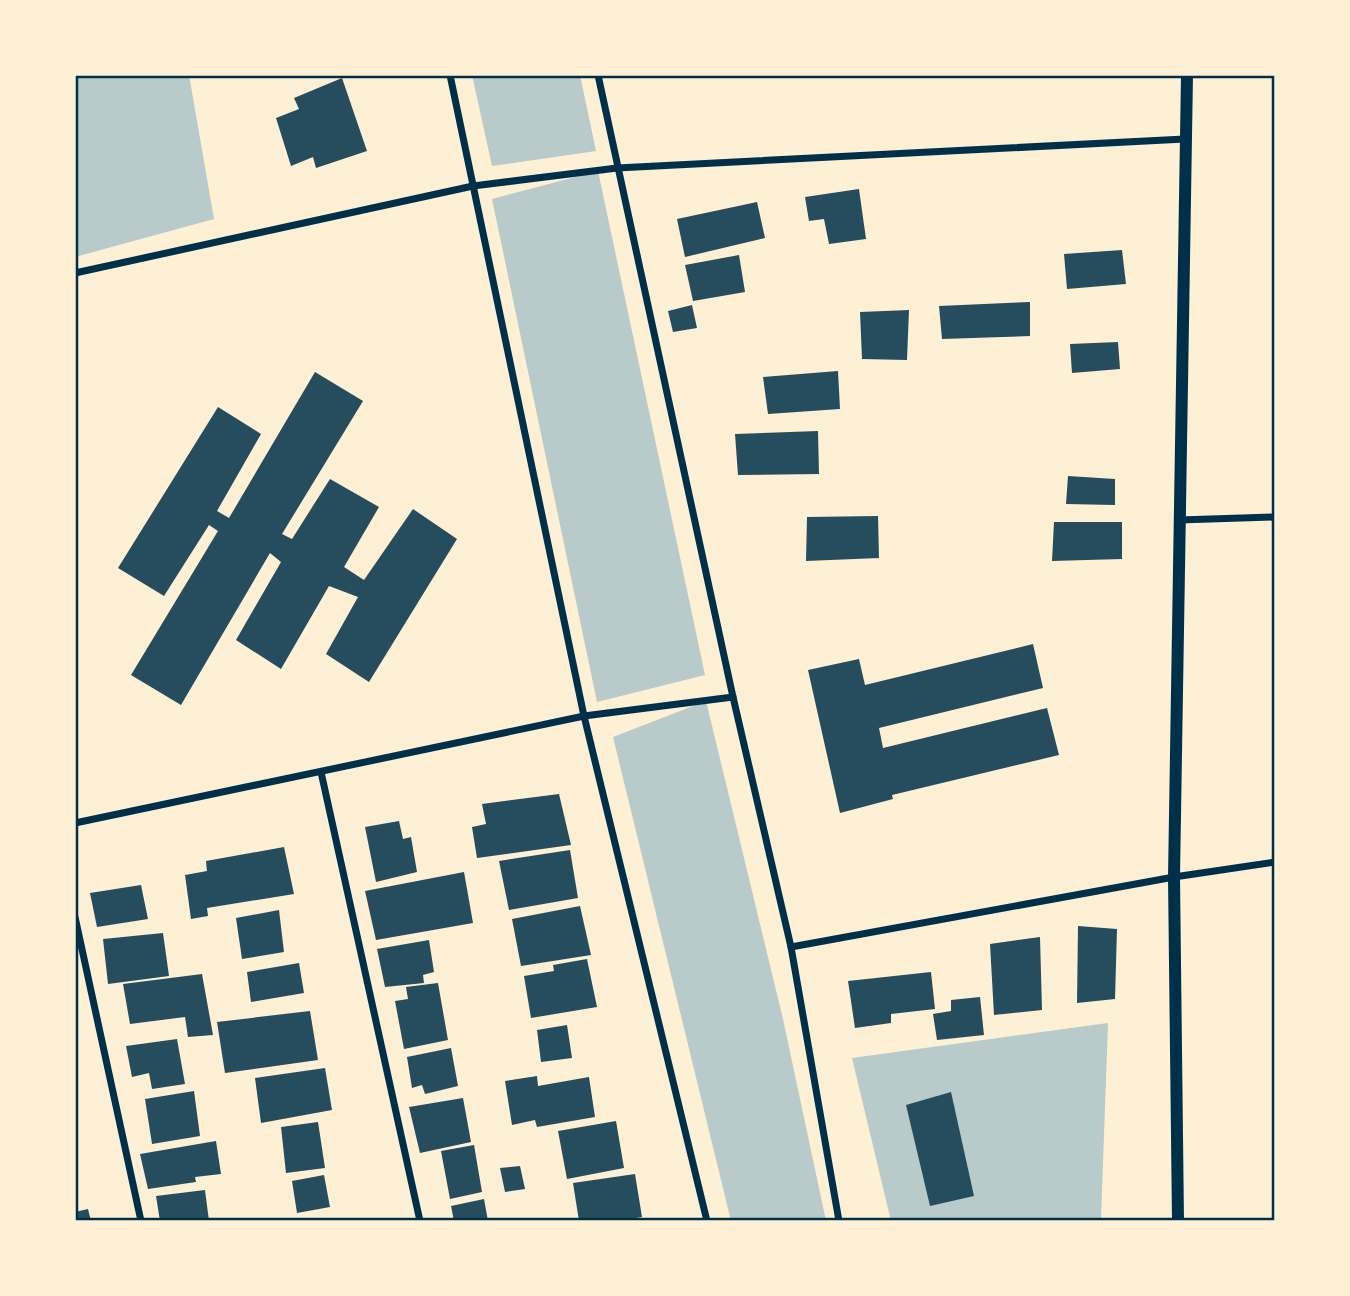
<svg xmlns="http://www.w3.org/2000/svg" width="1350" height="1296" viewBox="0 0 1350 1296" font-family="'PT Sans Narrow',sans-serif">
	<style>
		.green { fill: #b9caca }
		.building { fill: #264d5e }
		.lines { fill: none; stroke-linecap: round; stroke-linejoin: round }
		.minor { stroke: #003049; stroke-width: 7 }
		.tertiary { stroke: #003049; stroke-width: 12 }
		.neatline { fill: none; stroke: #003049; stroke-width: 2.5 }
	</style>
	<rect width="100%" height="100%" fill="#fdf0d5"/>
	<!-- green -->
	<g class="green">
		<path d="M75,75H189L214,219L75,257Z"/>
		<path d="M472,75H580L596,151L492,166Z"/>
		<path d="M598,171L705,675L597,702L492,199Z"/>
		<path d="M706,701L783,1019L826,1221H731L613,737Z"/>
		<path d="M1108,1023L1101,1219L1089,1221H891L852,1058Z"/>
	</g>
	<!-- building -->
	<g class="building">
		<path d="M342,78L367,151L316,168L313,157L291,166L276,118L299,109L294,98Z"/>
		<path d="M859,189L866,239L829,244L824,219L809,221L805,197Z"/>
		<path d="M757,202L765,238L685,257L677,219Z"/>
		<path d="M1122,250L1126,284L1067,289L1064,254Z"/>
		<path d="M739,255L745,292L693,301L685,265Z"/>
		<path d="M1030,302V336L942,339L939,306Z"/>
		<path d="M692,305L697,328L673,332L668,311Z"/>
		<path d="M909,310L907,360L862,359L860,312Z"/>
		<path d="M1118,342L1120,369L1072,373L1070,344Z"/>
		<path d="M838,371L840,409L768,414L763,377Z"/>
		<path d="M315,372L363,401L282,534L292,539L330,479L379,507L344,567L364,580L413,509L457,539L369,682L326,654L358,597L329,586L281,669L236,640L281,562L270,553L181,705L131,675L218,531L209,525L164,596L118,568L218,407L261,434L217,511L229,518Z"/>
		<path d="M818,431L819,474L738,475L735,434Z"/>
		<path d="M1068,476L1115,479V505L1066,504Z"/>
		<path d="M878,516L879,558L806,561L807,517Z"/>
		<path d="M1054,522H1122V559L1052,561Z"/>
		<path d="M1033,644L1043,688L879,728L883,748L1047,708L1059,755L892,795L893,799L840,813L808,670L859,659L865,685Z"/>
		<path d="M559,794L571,845L477,858L472,827L486,824L482,804Z"/>
		<path d="M399,821L403,839L411,837L417,872L376,882L365,827Z"/>
		<path d="M284,847L294,894L207,908L208,916L191,919L185,875L207,871L206,861Z"/>
		<path d="M570,850L578,898L509,910L499,861Z"/>
		<path d="M464,872L473,923L376,940L365,891Z"/>
		<path d="M141,885L148,919L97,927L90,893Z"/>
		<path d="M580,906L591,955L521,966L512,919Z"/>
		<path d="M279,910L284,952L242,959L236,918Z"/>
		<path d="M1078,926L1117,929L1115,999L1077,1003Z"/>
		<path d="M163,933L169,976L108,984L103,939Z"/>
		<path d="M1040,937L1042,1010L994,1015L990,944Z"/>
		<path d="M429,940L434,972L423,975L424,983L385,987L377,949Z"/>
		<path d="M587,959L597,1007L531,1018L524,976L554,971L553,965Z"/>
		<path d="M299,963L304,993L251,1002L247,972Z"/>
		<path d="M931,972L935,1009L891,1014V1023L855,1028L848,981Z"/>
		<path d="M202,974L213,1035L188,1037L185,1017L130,1024L123,984Z"/>
		<path d="M438,983L448,1040L404,1049L395,1001L408,999L406,987Z"/>
		<path d="M980,997L984,1035L937,1040L933,1014L951,1011V1000Z"/>
		<path d="M310,1011L318,1060L225,1073L217,1022Z"/>
		<path d="M567,1025L572,1058L541,1062L537,1030Z"/>
		<path d="M177,1039L185,1084L152,1089L149,1073L132,1077L126,1046Z"/>
		<path d="M451,1048L458,1086L425,1094L422,1085L412,1088L407,1057Z"/>
		<path d="M325,1068L332,1110L261,1123L255,1078Z"/>
		<path d="M537,1076L538,1086L589,1077L595,1117L537,1127L535,1120L512,1125L505,1081Z"/>
		<path d="M194,1091L200,1136L152,1144L145,1099Z"/>
		<path d="M951,1092L974,1196L930,1206L906,1105Z"/>
		<path d="M463,1098L471,1142L420,1153L409,1107Z"/>
		<path d="M616,1121L624,1168L567,1179L558,1131Z"/>
		<path d="M318,1122L325,1168L286,1173L281,1127Z"/>
		<path d="M216,1141L221,1174L195,1177L196,1182L148,1189L140,1154Z"/>
		<path d="M474,1145L482,1192L450,1199L441,1151Z"/>
		<path d="M520,1166L525,1189L505,1192L500,1168Z"/>
		<path d="M635,1174L642,1217L618,1221H579L573,1183Z"/>
		<path d="M324,1175L330,1207L297,1213L292,1181Z"/>
		<path d="M205,1190L209,1221H160L156,1196Z"/>
		<path d="M484,1199L488,1221H454L451,1206Z"/>
		<path d="M88,1209L91,1221H75V1212Z"/>
	</g>
	<g class="lines">
		<!-- minor -->
		<g class="minor">
			<path d="M450,75L584,716L707,1221"/>
			<path d="M598,75L733,697L791,947L839,1221"/>
			<path d="M75,273L473,186L617,168L1185,139"/>
			<path d="M1179,520L1275,517"/>
			<path d="M321,772L420,1221"/>
			<path d="M75,823L584,716L733,697"/>
			<path d="M75,917L141,1221"/>
			<path d="M791,947L1174,877L1275,862"/>
		</g>
		<!-- tertiary -->
		<path class="tertiary" d="M1178,1221L1174,877L1187,75"/>
	</g>
	<!-- border -->
	<rect width="1350" height="1296" fill="none" stroke="#fdf0d5" stroke-width="154"/>
	<rect x="77" y="77" width="1196" height="1142" class="neatline"/>
</svg>
